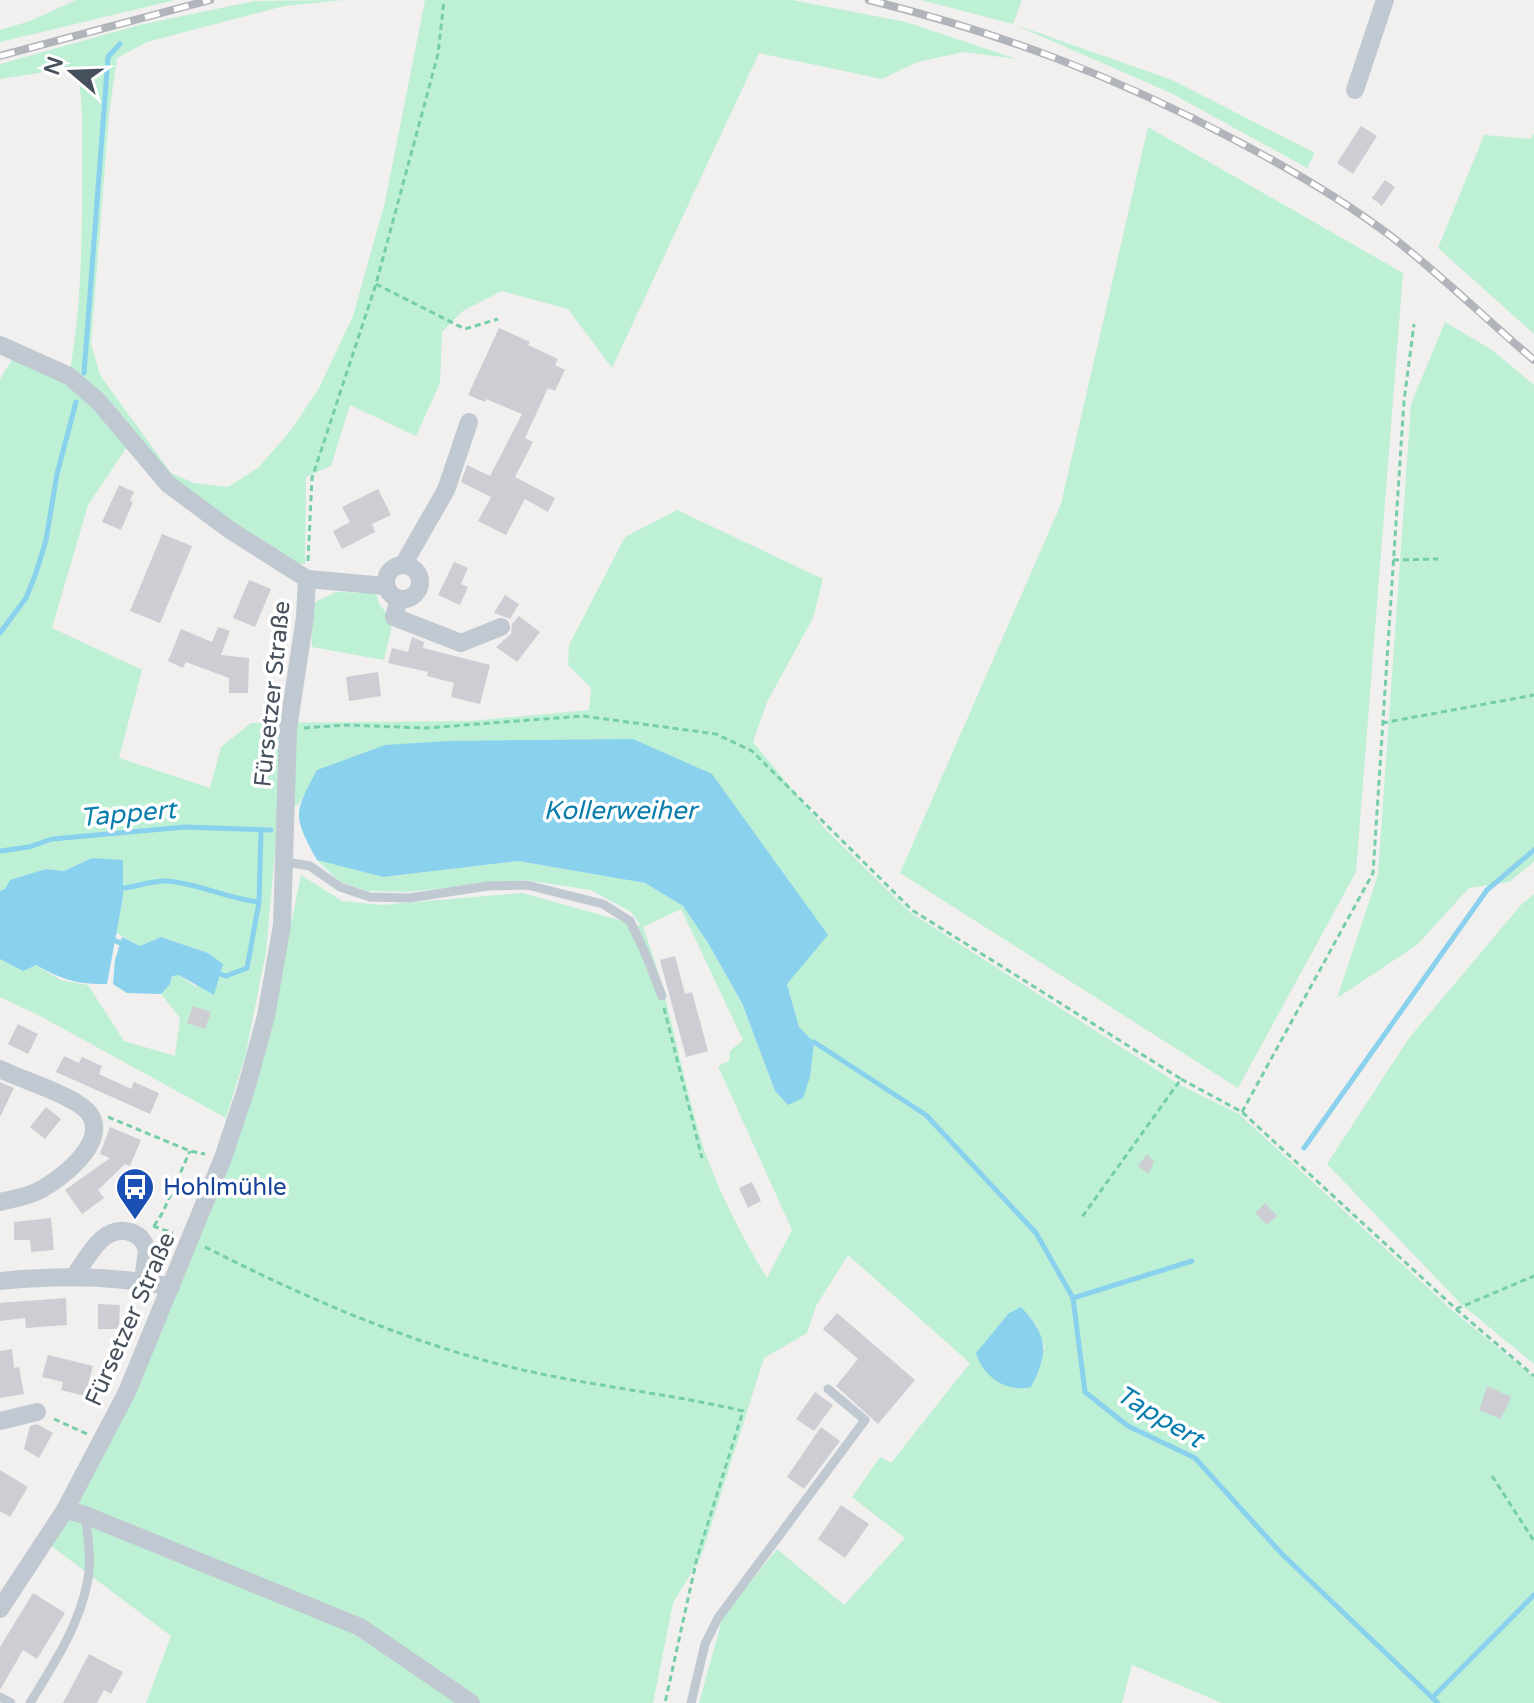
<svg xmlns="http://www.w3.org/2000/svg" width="1534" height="1703" viewBox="0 0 1534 1703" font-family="'Varela Round',sans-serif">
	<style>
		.green { fill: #bdf0d5; fill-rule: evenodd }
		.water { fill: #8ad1ed }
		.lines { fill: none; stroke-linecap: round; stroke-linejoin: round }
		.stream { stroke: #8ad1ed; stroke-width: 5 }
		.building { fill: #ccced4 }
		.path { stroke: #75cea9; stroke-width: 3; stroke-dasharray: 6 4; stroke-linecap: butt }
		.service { stroke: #c0c8d1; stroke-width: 9 }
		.minor { stroke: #c0c8d1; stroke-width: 18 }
		.rail-casing { stroke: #b1b4ba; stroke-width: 8 }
		.rail { stroke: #fff; stroke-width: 5; stroke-dasharray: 15; stroke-linecap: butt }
		.labels { text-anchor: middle; stroke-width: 7; stroke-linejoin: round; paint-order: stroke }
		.street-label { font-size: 24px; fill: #47515d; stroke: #fff }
		.transit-label { font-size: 24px; fill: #164399; stroke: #fff; text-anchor: start }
		.water-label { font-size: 26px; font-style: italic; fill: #0a7ead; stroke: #fff }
	</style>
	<rect width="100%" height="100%" fill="#f2efef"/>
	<!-- green -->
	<g class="green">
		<path d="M76,0H175L0,42V30L30,21Z"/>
		<path d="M344,0L284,6L147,42L117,58L109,114L91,344L100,375L171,473L194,483L228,487L259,467L291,430L319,388L353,316L385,202L425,0H792L906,22L1017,59L964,52L917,62L882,79L759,53L612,368L568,309L502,291L463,311L442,332L440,383L416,436L350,405L331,466L306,477L305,564H288L183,496L131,441L88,505L52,628L142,670L119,758L210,788L221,747L251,723L470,721L589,710L591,688L568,665L569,645L625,537L677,510L823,579L813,618L767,702L753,742L825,829L911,913L1182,1086L1239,1114L1453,1311L1534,1377V1703H1222L1132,1665L1122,1703H699L723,1616L777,1549L844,1605L905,1538L852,1497L880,1457L891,1463L970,1363L848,1255L816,1306L807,1333L764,1358L701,1557L673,1603L653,1703H146L171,1636L50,1545L76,1500L271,1024L301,875L342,901L381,905L522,893L641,926L631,912L591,890L525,880L406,892L368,891L340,882L317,860L383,877L518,861L645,883L683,906L708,943L742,1003L775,1091L799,1027L787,984L828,934L317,770L299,804L278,817L266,952L246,1053L226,1118L40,1016L0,997V959L23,971L35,965L61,980L88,985L124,1041L175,1056L180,1018L161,994L170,984L172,975H179L196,987L208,953L162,937L140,946L116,933L123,897L92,858L64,871L46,869L0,891V379L13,358L69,375C81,313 82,247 82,184C82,144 84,106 77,67L0,79V64L139,25L255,1ZM681,909L743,1040L730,1051L729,1061L718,1066L792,1230L767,1278C742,1237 716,1187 701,1140C680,1069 669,996 643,927ZM1009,1313L1036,1324L1045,1349L977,1352Z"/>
		<path d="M921,0H1022L1013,24L1172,80L1315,153L1307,168L1171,93L1013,24Z"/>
		<path d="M1148,127L1403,273L1356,872L1238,1088L900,873L1061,504Z"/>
		<path d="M1534,133V334L1438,248L1484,135L1531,139Z"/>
		<path d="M1445,322L1492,350L1534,385V862L1509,882L1469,888L1417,945L1337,998L1378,875L1411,404Z"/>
		<path d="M336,592L376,593L379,604L393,621L384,660L312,647L310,611L313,603Z"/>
		<path d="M1534,894V1364L1461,1304L1327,1164L1409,1038L1521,905Z"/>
	</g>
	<!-- water -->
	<g class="water">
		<path d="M633,739L712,774L828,935L787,984L799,1027L814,1042L810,1077L803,1098L788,1105L775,1091L742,1003L708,943L683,906L645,883L518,861L383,877L317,860C293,816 293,814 317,770L385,745L448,741Z"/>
		<path d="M92,858L123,860V897L107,984C79,985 60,979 36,965L23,971L0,959V891L5,889L10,880L46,869L64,871Z"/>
		<path d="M122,937L140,946L161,937L208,953L223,964L214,995L179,975L172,976L170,984L161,994L127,993L113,984L115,960Z"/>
		<path d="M1021,1307C1048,1336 1049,1352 1031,1387C1007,1393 983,1377 976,1353L1009,1313Z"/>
	</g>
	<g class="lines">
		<!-- stream -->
		<g class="stream">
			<path d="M84,373L108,57L120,44"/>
			<path d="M0,633L26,598L36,573L46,540L57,474L76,402"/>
			<path d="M0,851L29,847L52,839L185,827L271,830"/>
			<path d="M123,888C138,887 151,880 167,881C198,883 227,899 259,902L261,830"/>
			<path d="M114,940L120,943"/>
			<path d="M220,974L226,976L247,968L259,902"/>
			<path d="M814,1042L926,1115L1036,1233L1073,1298L1085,1392L1128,1426L1195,1458L1282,1554L1438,1703"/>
			<path d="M1304,1148L1487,890L1534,850"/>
			<path d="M1073,1298L1192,1261"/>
			<path d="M1432,1698L1534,1595"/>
		</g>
	</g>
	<!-- building -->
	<g class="building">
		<path d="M1361,126L1377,136L1353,174L1337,163Z"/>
		<path d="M1385,180L1395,187L1382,206L1372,198Z"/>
		<path d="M499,328L530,342L528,345L558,359L555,365L565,370L555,391L548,388L525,438L533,442L515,477L555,498L548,512L525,499L506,535L478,521L491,497L461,482L467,465L490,476L522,414L486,399L485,402L468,395Z"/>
		<path d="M119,485L134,492L130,501L133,502L121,530L102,522Z"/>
		<path d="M378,489L391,515L372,524L375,532L342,549L333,531L350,522L342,507Z"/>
		<path d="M162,534L192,546L160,623L130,611Z"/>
		<path d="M454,562L468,568L461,584L468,587L460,605L438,595Z"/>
		<path d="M249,580L271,589L255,627L233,618Z"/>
		<path d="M505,595L519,604L510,619L494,613Z"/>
		<path d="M519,616L540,632L517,662L496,647L511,634L512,624Z"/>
		<path d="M218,627L230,631L221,655L249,658L248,693H229V678L186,662L183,668L168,661L181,629L212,642Z"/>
		<path d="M412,637L424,642L423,648L490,665L480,704L451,697L454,683L427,676L428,672L388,663L392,648L408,652Z"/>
		<path d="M378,672L381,696L349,701L346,677Z"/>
		<path d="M675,956L685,994L692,992L708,1051L686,1057L660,960Z"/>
		<path d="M193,1006L211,1012L205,1029L187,1023Z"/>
		<path d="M18,1024L38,1034L28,1054L8,1044Z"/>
		<path d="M64,1056L79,1063L82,1057L102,1066L99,1074L131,1089L134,1082L159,1093L150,1114L56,1072Z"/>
		<path d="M0,1082L14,1088L0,1117Z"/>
		<path d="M46,1107L61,1119L45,1139L30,1127Z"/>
		<path d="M110,1127L141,1140L130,1166L125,1164L98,1190L104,1198L82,1214L65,1190L110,1158L100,1154Z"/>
		<path d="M1147,1154L1154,1162L1149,1174L1138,1166Z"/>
		<path d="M752,1182L761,1201L748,1208L739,1188Z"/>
		<path d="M1265,1203L1277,1216L1267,1225L1255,1213Z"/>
		<path d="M51,1218L54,1250L31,1252L30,1240H14V1222Z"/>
		<path d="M66,1298L67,1325L26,1328L25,1318L0,1321V1303Z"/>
		<path d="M98,1304L120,1305L119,1329H98Z"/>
		<path d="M837,1313L915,1380L878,1424L836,1386L858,1359L823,1329Z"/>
		<path d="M12,1349L14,1368L19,1367L24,1394L0,1398V1351Z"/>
		<path d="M48,1355L93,1366L85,1396L61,1390L63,1382L42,1377Z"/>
		<path d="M1487,1386L1511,1397L1501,1419L1479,1410Z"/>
		<path d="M815,1392L833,1405L814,1431L796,1419Z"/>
		<path d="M37,1424L53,1433L39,1458L24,1449L30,1426Z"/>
		<path d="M821,1427L840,1441L804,1489L787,1477Z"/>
		<path d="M0,1470L28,1487L10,1517L0,1511Z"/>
		<path d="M841,1505L869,1524L845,1558L818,1539Z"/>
		<path d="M33,1593L65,1613L37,1659L23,1650L0,1690V1647Z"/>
		<path d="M89,1654L123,1672L111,1694L104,1690L97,1703H63Z"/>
	</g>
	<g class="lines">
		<!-- path -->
		<g class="path">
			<path d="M376,284L465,329L498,319"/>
			<path d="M1393,560L1438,559"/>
			<path d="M308,561L312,478L376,284L438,54L444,0"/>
			<path d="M1382,723L1534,695"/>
			<path d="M304,728L346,725L426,728L583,716L716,734L752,751L912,910L1181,1079L1082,1217"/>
			<path d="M664,1008L702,1158"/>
			<path d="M1181,1079L1242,1112L1456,1309L1534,1376"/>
			<path d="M1242,1112L1373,873L1404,401L1414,324"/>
			<path d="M108,1117L190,1151L205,1154"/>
			<path d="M153,1226L173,1233"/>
			<path d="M154,1226L163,1212L190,1151"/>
			<path d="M205,1247C300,1295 395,1337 498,1364C579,1385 662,1392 743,1411L697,1558L665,1703"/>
			<path d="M1456,1309L1534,1276"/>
			<path d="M54,1419L87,1434"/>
			<path d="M1492,1476L1534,1541"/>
		</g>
		<!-- service -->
		<g class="service">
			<path d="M286,862L310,866L340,887L370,897L409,898L488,886L527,885L603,904L630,921L646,955L662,996"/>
			<path d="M0,1697L11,1703"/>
			<path d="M30,1703C53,1665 78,1628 87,1584C92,1563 88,1536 85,1515"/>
			<path d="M691,1703L705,1644L718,1618L865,1420L828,1389"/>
		</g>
		<!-- minor -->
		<g class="minor">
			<path d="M1355,90L1385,0"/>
			<path d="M0,345L69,376L98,401L168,484L230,530L307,579L305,617L288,729L282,925L266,1016L246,1089L223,1158L127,1392L65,1510L0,1609"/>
			<path d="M403,565L446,490L469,422"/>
			<circle cx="403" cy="582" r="17"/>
			<path d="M307,579L386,586"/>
			<path d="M399,599L394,617L461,643L501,627"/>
			<path d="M0,1069C23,1080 60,1091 80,1105C121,1133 63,1179 36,1192C25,1197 12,1199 0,1202"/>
			<path d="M75,1275C88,1257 103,1224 130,1232C140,1235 144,1241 147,1250L143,1281"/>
			<path d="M0,1281C58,1275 114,1275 171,1287"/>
			<path d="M0,1421L37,1412"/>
			<path d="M65,1510L85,1515L360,1627L471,1703"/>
		</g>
		<defs>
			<g id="rail">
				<path d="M869,0C1001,33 1117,77 1237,141C1290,169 1343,200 1392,237C1441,275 1487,320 1534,360"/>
				<path d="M0,56L210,0"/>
			</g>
		</defs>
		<!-- rail casing -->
		<use href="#rail" class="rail-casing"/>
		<!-- rail -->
		<use href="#rail" class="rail"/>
	</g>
	<!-- icons -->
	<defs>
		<symbol id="bus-pin" viewBox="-11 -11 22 30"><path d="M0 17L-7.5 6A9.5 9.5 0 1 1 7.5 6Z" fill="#1a4fb4" stroke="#fff"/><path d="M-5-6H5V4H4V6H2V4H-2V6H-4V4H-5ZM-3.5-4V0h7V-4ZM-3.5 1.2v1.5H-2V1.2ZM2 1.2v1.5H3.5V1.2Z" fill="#fff"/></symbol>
	</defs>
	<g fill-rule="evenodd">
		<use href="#bus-pin" x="113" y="1165" width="44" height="60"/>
	</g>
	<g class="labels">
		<!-- street labels -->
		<g class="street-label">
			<text transform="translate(272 694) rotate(-84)" y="8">Fürsetzer Straße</text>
			<text transform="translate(130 1319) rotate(-66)" y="8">Fürsetzer Straße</text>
		</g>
		<!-- transit labels -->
		<g class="transit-label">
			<text x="163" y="1195">Hohlmühle</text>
		</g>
		<!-- water labels -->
		<g class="water-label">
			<text x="620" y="819">Kollerweiher</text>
			<text transform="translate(128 813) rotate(-5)" y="9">Tappert</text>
			<text transform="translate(1160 1416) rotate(31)" y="9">Tappert</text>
		</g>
	</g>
	<!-- north arrow -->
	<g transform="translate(72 72) rotate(289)" stroke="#ffffff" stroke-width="6" paint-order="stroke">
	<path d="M0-6L14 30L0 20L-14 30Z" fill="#47515d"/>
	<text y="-12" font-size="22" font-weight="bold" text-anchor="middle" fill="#47515d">N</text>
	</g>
</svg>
